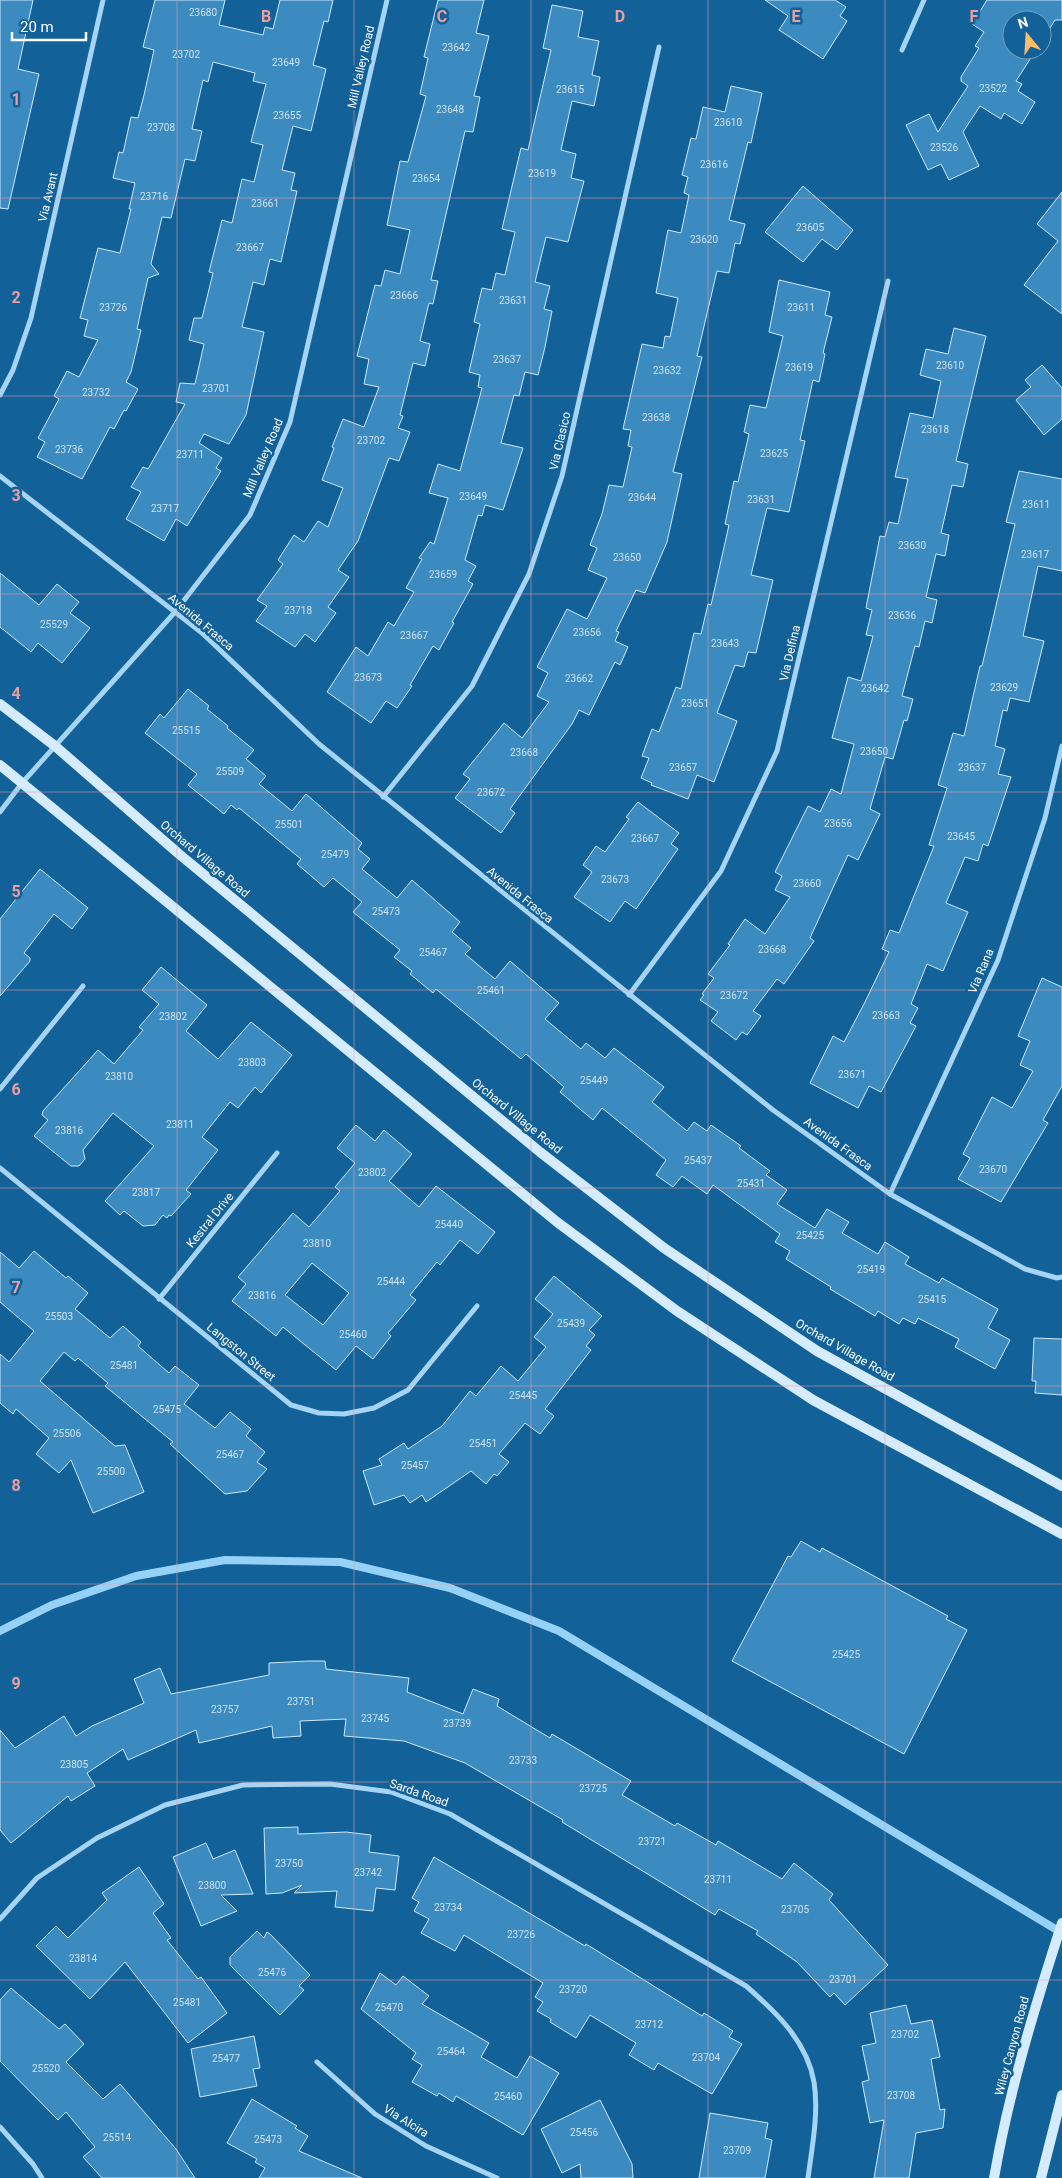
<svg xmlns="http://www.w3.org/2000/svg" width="1062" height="2178" viewBox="0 0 1062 2178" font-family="Roboto,sans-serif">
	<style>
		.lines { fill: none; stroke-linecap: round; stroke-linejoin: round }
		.stream { stroke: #96d2f7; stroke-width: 8 }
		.building { fill: #3b8bc1; stroke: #cdeafd; fill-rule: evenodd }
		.street { stroke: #a5d4f4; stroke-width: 5 }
		.secondary { stroke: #d4ecfd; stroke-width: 10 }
		.grid { fill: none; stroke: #ed9e9e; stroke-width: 1; stroke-opacity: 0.55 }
		.labels { text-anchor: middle; stroke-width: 5; stroke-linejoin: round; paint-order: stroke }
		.number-label { font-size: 10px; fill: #cee2f0 }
		.street-label { font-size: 12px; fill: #fff; stroke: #126199 }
		.grid-label { font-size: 16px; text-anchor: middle; font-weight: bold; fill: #ed9e9e; stroke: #126199; stroke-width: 5; stroke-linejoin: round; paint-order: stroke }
	</style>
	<rect width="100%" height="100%" fill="#126199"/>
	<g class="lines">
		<!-- stream -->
		<path class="stream" d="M0,1631L52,1605L136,1576L225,1560L340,1562L450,1588L559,1631L1062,1933"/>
	</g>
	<!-- building -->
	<g class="building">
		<path d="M0,0H33L18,69L39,74L8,209L0,208Z"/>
		<path d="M155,0H225L219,25L263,35L265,27L273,29L280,0H333L328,22L324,21L313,65L326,69L311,131L293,126L282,170L295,173L291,190L297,191L281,262L270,259L264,285L253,282L242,327L264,332L246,415L229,444L204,434L199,443L222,458L216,468L221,471L187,526L176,519L164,541L126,519L141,492L131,487L143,467L148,469L185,404L176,402L180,383L195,384L204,344L189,340L194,318H202L213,273L209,272L222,220L232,223L242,179L254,182L263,145L251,142L266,84L253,81L255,73L213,62L208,82L203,80L192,129L202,131L195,161L185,159L171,218L162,217L151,264L159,274L148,278L137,329L141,330L131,372L126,382L138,389L126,411L124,410L114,429L110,427L82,479L37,457L45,442L38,438L59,399L54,396L67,371L79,377L98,340L84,336L88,320L80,318L98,248L120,253L131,209H129L135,183L113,178L119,152L123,153L131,117L138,118L144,95L154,50L143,47Z"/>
		<path d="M438,0H484L476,33L489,36L474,96L480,97L473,132L465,131L431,280L438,281L433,304L429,303L420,341L430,344L425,366L413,363L400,415L403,416L398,428L410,432L399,461L389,458L358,541L338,570L349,577L328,607L336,613L315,642L305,634L295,647L256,621L267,606L257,600L283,564L278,560L294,535L304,542L318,521L328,527L343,488L322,480L334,448L332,447L343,419L364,427L379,387L364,384L369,359L357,356L375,285L381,286L385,270L400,274L410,230L387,225L400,161L408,162L426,96L420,94L428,58L424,57Z"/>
		<path d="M765,0H835L846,7L840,16L847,21L823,59L779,30L788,16Z"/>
		<path d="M987,0H1062V20H1055L1042,41V20H1012V50H1036L1016,81L1022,84L1018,91L1035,102L1022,124L1004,113L1001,119L980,106L963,132L979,166L949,180L941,164L928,170L906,125L929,114L938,132L968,86L961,81V77L979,48L975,46L984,32L972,24Z"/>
		<path d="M552,5L583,11L578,37L599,41L592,75L600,77L594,106L572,101L561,150L576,154L571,178L584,181L568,242L546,237L535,282L550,286L544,309L552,311L545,347L538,375L525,372L519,396L514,395L501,443L523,448L503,510L485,505L482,516L478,515L465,560L476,566L468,581L473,584L452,622L454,623L439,650L433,646L410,685L412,686L397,708L386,701L371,723L327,692L356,647L368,656L388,622L394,626L414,592L406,588L422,559L419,558L430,542L434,544L448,498L429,493L438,464L460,471L482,388L478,387L480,375L469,372L480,324L474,322L482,288L492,290L496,273L505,275L515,232L502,229L521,148L528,150L551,50L543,48Z"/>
		<path d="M731,86L762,93L751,143L748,142L729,220L745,224L740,244L735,243L729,273L717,271L697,356L702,357L673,472L682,474L667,542L645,593L636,590L616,631L619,632L615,641L628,647L620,665L615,662L589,715L579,710L572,724L510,809L515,813L501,833L455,798L470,779L463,774L504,723L522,738L549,702L537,696L548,673L537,667L567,609L587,619L607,578L588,570L597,548L590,545L602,514L609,485L623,487L632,447L628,446L631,430L623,429L642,344L663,348L665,336L670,337L678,298L656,293L668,230L681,233L689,195L684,193L688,177L682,175L691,138L696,139L703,107L725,112Z"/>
		<path d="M803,186L853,230L837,250L822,239L803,262L765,232Z"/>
		<path d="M1062,192V314L1024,285L1058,241L1037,224Z"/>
		<path d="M779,280L830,292L825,315L832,317L823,353L825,354L819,382L813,380L800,440L805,441L789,512L767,508L751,575L773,580L756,653L748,652L744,667L735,665L717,713L737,721L714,782L697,775L688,799L651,785L652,783L641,778L649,758L642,756L652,729L659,732L676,687L681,689L694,633L701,634L708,604L711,605L729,525L725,524L734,481L738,482L749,434L744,432L750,405L766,408L783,336L769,332Z"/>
		<path d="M954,328L986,336L956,461L968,464L963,487L952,485L941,533L949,535L945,556L936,554L926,597L937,600L932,623L925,621L919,647L915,646L902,696L913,699L907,721L904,720L893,759L885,757L870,809L880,814L858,860L848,855L810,938L814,941L784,984L777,979L753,1011L761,1016L747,1035L742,1032L736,1040L711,1021L718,1012L700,1000L704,995L702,994L714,978L708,974L730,945L728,944L745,919L765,934L790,897L775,890L782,876L775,872L808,806L820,812L831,789L841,794L854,744L832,738L848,677L861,681L873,636L866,635L872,610L866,608L880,536L885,537L889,522L898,524L908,479L895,477L910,413L933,418L941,381L920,375L926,349L948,354Z"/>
		<path d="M1042,365L1062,388V419L1044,435L1016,400L1031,387L1025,380Z"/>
		<path d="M1019,471L1062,479V571L1038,566L1023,636L1044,641L1029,702L1010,698L1007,711L1003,710L995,746L1005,749L998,774L1011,777L988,846L983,844L978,861L965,857L946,903L968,912L943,971L927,964L911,1004L918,1008L910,1023L916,1026L881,1092L869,1086L858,1108L810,1083L833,1036L844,1042L865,1002L889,952L882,949L890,930L899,933L934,846L929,845L947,788L938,785L953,733L964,736L980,666H982L1015,524L1006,522Z"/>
		<path d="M0,573L39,605L57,584L79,602L70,613L90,628L62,663L38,643L31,652L0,627Z"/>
		<path d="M188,689L209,706L207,709L228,726L227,728L254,750L246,759L266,776L259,784L292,811L306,794L362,843L358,849L370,859L362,869L397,898L412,880L460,922L452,932L471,948L465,954L495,979L510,961L559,1003L545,1019L581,1049L586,1043L605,1058L614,1048L664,1087L652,1102L687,1131L694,1122L707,1131L711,1125L741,1146L739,1148L770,1171L766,1175L787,1190L777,1204L815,1228L827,1209L849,1222L842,1233L878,1254L885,1242L909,1257L905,1264L939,1283L942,1278L998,1309L988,1328L1010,1340L995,1369L955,1347L959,1339L918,1318L915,1324L903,1318L899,1324L878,1311L875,1316L830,1289L831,1287L786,1259L790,1251L775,1242L780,1234L713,1185L707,1194L682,1176L673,1187L656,1175L666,1160L602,1108L593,1120L560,1092L564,1087L526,1054L521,1059L436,989L433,993L410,974L412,971L394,957L400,950L353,912L362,902L333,878L324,887L297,864L301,859L239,808L237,810L231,805L224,814L188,785L197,774L145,733L160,714L164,718Z"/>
		<path d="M638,802L679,833L671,844L678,849L636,909L625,901L610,922L574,897L592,872L583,865L596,846L605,852L629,819L626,817Z"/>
		<path d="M40,869L88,908L72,929L54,914L24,953L30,958V961L0,996V919Z"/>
		<path d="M161,967L207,1005L186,1031L218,1059L251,1022L292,1055L261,1093L255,1087L238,1108L230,1102L202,1137L218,1150L186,1190L191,1194L171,1216L169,1215L167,1218L163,1215L155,1225L143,1226L124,1211L120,1215L105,1201L154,1146L113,1113L83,1150L85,1159L79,1166H71L34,1136L48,1120L42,1115L43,1111L98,1050L114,1064L143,1030L139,1027L159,1004L142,990Z"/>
		<path d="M1042,978L1062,987V1086L1043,1120L1048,1123L1001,1202L958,1179L970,1158L963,1154L992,1097L1012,1108L1033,1071L1020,1065L1030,1041L1018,1036Z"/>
		<path d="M356,1125L375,1141L384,1130L412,1154L389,1181L419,1207L436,1186L495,1232L478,1254L460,1240L440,1265L437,1262L410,1295L416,1300L388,1333L391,1336L373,1359L356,1346L336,1370L283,1327L276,1336L232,1301L246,1284L238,1277L293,1213L309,1227L340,1191L335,1187L355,1163L337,1148ZM312,1263L349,1293L323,1325L285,1295Z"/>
		<path d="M34,1251L66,1278L68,1276L88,1293L75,1309L110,1338L123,1326L141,1342L138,1346L169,1373L175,1366L199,1385L184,1404L215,1428L230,1412L251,1429L246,1436L265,1452L257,1462L267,1469L247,1491L225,1494L170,1444L173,1442L105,1386L108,1383L78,1358L75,1361L64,1352L40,1381L115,1446L125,1445L144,1492L93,1513L71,1460L59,1473L36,1454L49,1438L16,1409L13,1414L0,1403V1354L9,1362L34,1331L0,1302V1252L19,1268Z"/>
		<path d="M554,1276L602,1316L589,1330L595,1335L586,1346L591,1350L545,1409L554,1416L540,1434L525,1423L499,1454L509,1462L497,1476L494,1474L486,1484L471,1471L426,1502L422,1495L410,1503L404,1495L374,1505L363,1471L382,1465L379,1459L404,1443L408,1449L442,1426L470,1391L476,1396L501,1366L518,1381L546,1347L534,1337L553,1314L535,1299Z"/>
		<path d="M1034,1338L1062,1339V1395L1035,1393L1036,1381H1032Z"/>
		<path d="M801,1541L820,1552L822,1548L948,1616L946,1619L967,1630L904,1754L732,1661L788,1556L791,1557Z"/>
		<path d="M308,1661H325L326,1669L409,1678L407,1692L463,1714L473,1689L499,1699L497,1706L550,1738L552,1734L631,1781L622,1795L675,1826L677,1823L716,1845L718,1841L782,1879L794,1863L833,1894L829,1900L888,1965L845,2005L834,1993L830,1997L797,1962L756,1934L758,1931L719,1909L715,1915L562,1822L563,1820L465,1763L404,1741L344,1736L346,1719L300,1721L301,1736L273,1738L272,1726L199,1743L196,1730L128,1760L123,1749L87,1773L95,1786L71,1801L68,1796L11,1843L0,1830V1730L15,1748L64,1716L76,1736L92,1726L144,1703L134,1679L160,1668L171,1694L269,1675V1663Z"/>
		<path d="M298,1827V1834L346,1832L371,1835L369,1852L399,1856L395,1890L376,1888L373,1911L335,1907L337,1891L294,1893L302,1885L282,1893L266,1894L264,1828Z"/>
		<path d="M206,1843L213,1859L235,1850L253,1894L221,1895L237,1911L201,1926L173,1857Z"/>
		<path d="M434,1857L585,1946L586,1944L702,2016L704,2013L733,2031L729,2037L742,2044L712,2094L658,2063L654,2070L629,2055L636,2043L590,2015L576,2038L550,2022L551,2019L537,2011L543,2002L535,1997L543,1983L464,1935L455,1951L421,1933L429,1919L414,1911L419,1902L412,1898Z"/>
		<path d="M139,1867L164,1904L153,1913L171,1938L167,1940L198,1979L201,1977L227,2013L188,2043L125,1962L90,1999L36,1946L56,1926L68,1938L107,1900L102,1893Z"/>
		<path d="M257,1931L264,1938L267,1932L270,1934L310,1975L299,1986L304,1990L280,2015L230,1965V1957Z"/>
		<path d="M380,1973L396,1985L403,1976L429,1996L422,2004L489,2043L481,2057L517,2078L530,2056L559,2073L523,2135L456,2096L453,2102L439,2093L437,2096L412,2082L422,2065L412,2059L416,2053L361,2009Z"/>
		<path d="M11,1988L59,2029L65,2024L84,2044L66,2062L103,2099L120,2084L176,2149L195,2178H102L83,2157L95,2147L66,2112L58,2120L0,2061V2000Z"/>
		<path d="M906,2005L911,2024L932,2020L940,2057L931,2059L940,2110L945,2109L943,2128L916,2133L909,2178H874L884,2120L870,2123L862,2082L869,2080L862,2046L876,2043L870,2013Z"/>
		<path d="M254,2036L260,2068L253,2069L257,2086L200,2097L191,2049Z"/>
		<path d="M252,2099L297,2126L295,2128L308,2136L299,2151L362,2178H259L265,2168L255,2162L257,2159L227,2143Z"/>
		<path d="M600,2100L632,2164L633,2178H581L580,2164L562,2173L541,2129Z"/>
		<path d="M710,2113L768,2123L765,2138L772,2140L765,2178H699Z"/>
	</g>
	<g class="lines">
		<!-- street -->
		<g class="street">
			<path d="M902,50L924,0"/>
			<path d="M0,395L13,370L31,318L103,0"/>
			<path d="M0,476L202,633L319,744L773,1110L890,1194L1025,1269L1057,1278L1062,1277"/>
			<path d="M383,797L472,686L529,574L562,476L659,47"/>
			<path d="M0,812L22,783L175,612L250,515L290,422L387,0"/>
			<path d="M629,995L721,871L777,751L888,281"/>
			<path d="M0,1089L83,986"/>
			<path d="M0,1168L291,1405L319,1413L344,1414L374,1408L408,1390L477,1306"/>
			<path d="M890,1194L998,960L1045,818L1062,746"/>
			<path d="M159,1299L277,1153"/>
			<path d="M0,1919L37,1878L97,1838L165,1805L243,1785L330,1784L391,1792L450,1814L746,1986C775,2011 807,2041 814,2082C819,2113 812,2147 808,2178"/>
			<path d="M317,2062L375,2114L426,2146L497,2178"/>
			<path d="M0,2127L33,2164L42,2178"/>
		</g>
		<!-- secondary -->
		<g class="secondary">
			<path d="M0,704L55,746L179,854L540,1152L664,1248L817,1351L1062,1486"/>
			<path d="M0,765L557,1222L677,1311L813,1400L1062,1534"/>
			<path d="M994,2178C1009,2091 1035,2006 1062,1923"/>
			<path d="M1041,2178L1062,2095"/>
		</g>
	</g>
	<!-- grid -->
	<path class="grid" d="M177,0V2178M354,0V2178M531,0V2178M708,0V2178M885,0V2178M0,198H1062M0,396H1062M0,594H1062M0,792H1062M0,990H1062M0,1188H1062M0,1386H1062M0,1584H1062M0,1782H1062M0,1980H1062"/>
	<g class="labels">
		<!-- number labels -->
		<g class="number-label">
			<text x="203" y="16">23680</text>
			<text x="456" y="51">23642</text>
			<text x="186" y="58">23702</text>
			<text x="286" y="66">23649</text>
			<text x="993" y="92">23522</text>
			<text x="570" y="93">23615</text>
			<text x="450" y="113">23648</text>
			<text x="287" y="119">23655</text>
			<text x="728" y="126">23610</text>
			<text x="161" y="131">23708</text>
			<text x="944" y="151">23526</text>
			<text x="714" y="168">23616</text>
			<text x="542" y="177">23619</text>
			<text x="426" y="182">23654</text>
			<text x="154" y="200">23716</text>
			<text x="265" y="207">23661</text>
			<text x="810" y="231">23605</text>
			<text x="704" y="243">23620</text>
			<text x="250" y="251">23667</text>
			<text x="404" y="299">23666</text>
			<text x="513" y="304">23631</text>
			<text x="113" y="311">23726</text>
			<text x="801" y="311">23611</text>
			<text x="507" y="363">23637</text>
			<text x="950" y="369">23610</text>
			<text x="799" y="371">23619</text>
			<text x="667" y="374">23632</text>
			<text x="216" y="392">23701</text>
			<text x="96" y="396">23732</text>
			<text x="656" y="421">23638</text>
			<text x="935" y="433">23618</text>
			<text x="371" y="444">23702</text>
			<text x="69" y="453">23736</text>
			<text x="774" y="457">23625</text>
			<text x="190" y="458">23711</text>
			<text x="473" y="500">23649</text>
			<text x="642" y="501">23644</text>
			<text x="761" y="503">23631</text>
			<text x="1036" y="508">23611</text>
			<text x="165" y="512">23717</text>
			<text x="912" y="549">23630</text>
			<text x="1035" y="558">23617</text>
			<text x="627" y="561">23650</text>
			<text x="443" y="578">23659</text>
			<text x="298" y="614">23718</text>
			<text x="902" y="619">23636</text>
			<text x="54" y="628">25529</text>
			<text x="587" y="636">23656</text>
			<text x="414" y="639">23667</text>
			<text x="725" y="647">23643</text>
			<text x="368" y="681">23673</text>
			<text x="579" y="682">23662</text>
			<text x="1004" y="691">23629</text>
			<text x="875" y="692">23642</text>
			<text x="695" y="707">23651</text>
			<text x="186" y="734">25515</text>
			<text x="874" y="755">23650</text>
			<text x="524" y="756">23668</text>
			<text x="683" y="771">23657</text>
			<text x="972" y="771">23637</text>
			<text x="230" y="775">25509</text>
			<text x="491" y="796">23672</text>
			<text x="838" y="827">23656</text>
			<text x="289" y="828">25501</text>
			<text x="961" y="840">23645</text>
			<text x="645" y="842">23667</text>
			<text x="335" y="858">25479</text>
			<text x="615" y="883">23673</text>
			<text x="807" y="887">23660</text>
			<text x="386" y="915">25473</text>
			<text x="772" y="953">23668</text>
			<text x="433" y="956">25467</text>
			<text x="491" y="994">25461</text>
			<text x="734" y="999">23672</text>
			<text x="886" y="1019">23663</text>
			<text x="173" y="1020">23802</text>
			<text x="252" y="1066">23803</text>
			<text x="852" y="1078">23671</text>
			<text x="119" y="1080">23810</text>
			<text x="594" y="1084">25449</text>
			<text x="180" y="1128">23811</text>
			<text x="69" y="1134">23816</text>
			<text x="698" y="1164">25437</text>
			<text x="993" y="1173">23670</text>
			<text x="372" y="1176">23802</text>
			<text x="751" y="1187">25431</text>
			<text x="146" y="1196">23817</text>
			<text x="449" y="1228">25440</text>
			<text x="810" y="1239">25425</text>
			<text x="317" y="1247">23810</text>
			<text x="871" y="1273">25419</text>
			<text x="391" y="1285">25444</text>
			<text x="262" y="1299">23816</text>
			<text x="932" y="1303">25415</text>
			<text x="59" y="1320">25503</text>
			<text x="571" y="1327">25439</text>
			<text x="353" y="1338">25460</text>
			<text x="124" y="1369">25481</text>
			<text x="523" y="1399">25445</text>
			<text x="167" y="1413">25475</text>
			<text x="67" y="1437">25506</text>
			<text x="483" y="1447">25451</text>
			<text x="230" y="1458">25467</text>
			<text x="415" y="1469">25457</text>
			<text x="111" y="1475">25500</text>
			<text x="846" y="1658">25425</text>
			<text x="301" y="1705">23751</text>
			<text x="225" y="1713">23757</text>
			<text x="375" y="1722">23745</text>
			<text x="457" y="1727">23739</text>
			<text x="523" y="1764">23733</text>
			<text x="74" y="1768">23805</text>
			<text x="593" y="1792">23725</text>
			<text x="652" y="1845">23721</text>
			<text x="289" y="1867">23750</text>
			<text x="368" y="1876">23742</text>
			<text x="718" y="1883">23711</text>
			<text x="212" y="1889">23800</text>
			<text x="448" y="1911">23734</text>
			<text x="795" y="1913">23705</text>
			<text x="521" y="1938">23726</text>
			<text x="83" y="1962">23814</text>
			<text x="272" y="1976">25476</text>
			<text x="843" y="1983">23701</text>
			<text x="573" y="1993">23720</text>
			<text x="187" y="2006">25481</text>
			<text x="389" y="2011">25470</text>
			<text x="649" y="2028">23712</text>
			<text x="905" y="2038">23702</text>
			<text x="451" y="2055">25464</text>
			<text x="706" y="2061">23704</text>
			<text x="226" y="2062">25477</text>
			<text x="46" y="2072">25520</text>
			<text x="901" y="2099">23708</text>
			<text x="508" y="2100">25460</text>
			<text x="584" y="2136">25456</text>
			<text x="117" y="2141">25514</text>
			<text x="268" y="2143">25473</text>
			<text x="737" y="2154">23709</text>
		</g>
		<!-- street labels -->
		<g class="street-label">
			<text transform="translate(361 67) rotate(-77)" y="4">Mill Valley Road</text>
			<text transform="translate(48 197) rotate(-77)" y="4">Via Avant</text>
			<text transform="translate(560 441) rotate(-77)" y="4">Via Clasico</text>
			<text transform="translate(263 458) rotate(-67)" y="4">Mill Valley Road</text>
			<text transform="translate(201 622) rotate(40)" y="4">Avenida Frasca</text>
			<text transform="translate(790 653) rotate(-77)" y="4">Via Delfina</text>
			<text transform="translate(205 859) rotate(40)" y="4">Orchard Village Road</text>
			<text transform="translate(520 895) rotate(39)" y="4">Avenida Frasca</text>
			<text transform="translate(981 971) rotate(-67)" y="4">Via Rana</text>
			<text transform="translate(517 1116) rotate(39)" y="4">Orchard Village Road</text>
			<text transform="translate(838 1144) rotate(36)" y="4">Avenida Frasca</text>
			<text transform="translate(210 1220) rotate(-51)" y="4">Kestral Drive</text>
			<text transform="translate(845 1350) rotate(30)" y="4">Orchard Village Road</text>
			<text transform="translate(241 1352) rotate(39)" y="4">Langston Street</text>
			<text transform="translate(419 1793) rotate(19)" y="4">Sarda Road</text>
			<text transform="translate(1012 2046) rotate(-75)" y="4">Wiley Canyon Road</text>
			<text transform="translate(406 2121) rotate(32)" y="4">Via Alcira</text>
		</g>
	</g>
	<g class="grid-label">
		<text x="266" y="22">B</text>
		<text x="442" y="22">C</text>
		<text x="620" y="22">D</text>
		<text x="796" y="22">E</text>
		<text x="974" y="22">F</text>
		<text x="16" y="105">1</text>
		<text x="16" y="303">2</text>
		<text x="16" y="501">3</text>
		<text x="16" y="699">4</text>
		<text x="16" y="897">5</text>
		<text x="16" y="1095">6</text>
		<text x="16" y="1293">7</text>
		<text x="16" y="1491">8</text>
		<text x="16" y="1689">9</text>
	</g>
	<!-- north arrow -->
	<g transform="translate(1027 35) rotate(342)"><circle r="24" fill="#126199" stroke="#71a0c2"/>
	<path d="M0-4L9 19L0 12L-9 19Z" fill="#ffbc67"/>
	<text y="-8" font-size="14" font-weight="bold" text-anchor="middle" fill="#ffffff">N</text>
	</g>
	<!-- scale -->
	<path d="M12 32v8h74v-8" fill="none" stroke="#ffffff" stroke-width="2.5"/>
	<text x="20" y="32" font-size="15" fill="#ffffff" stroke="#126199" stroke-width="4" paint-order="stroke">20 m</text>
</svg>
